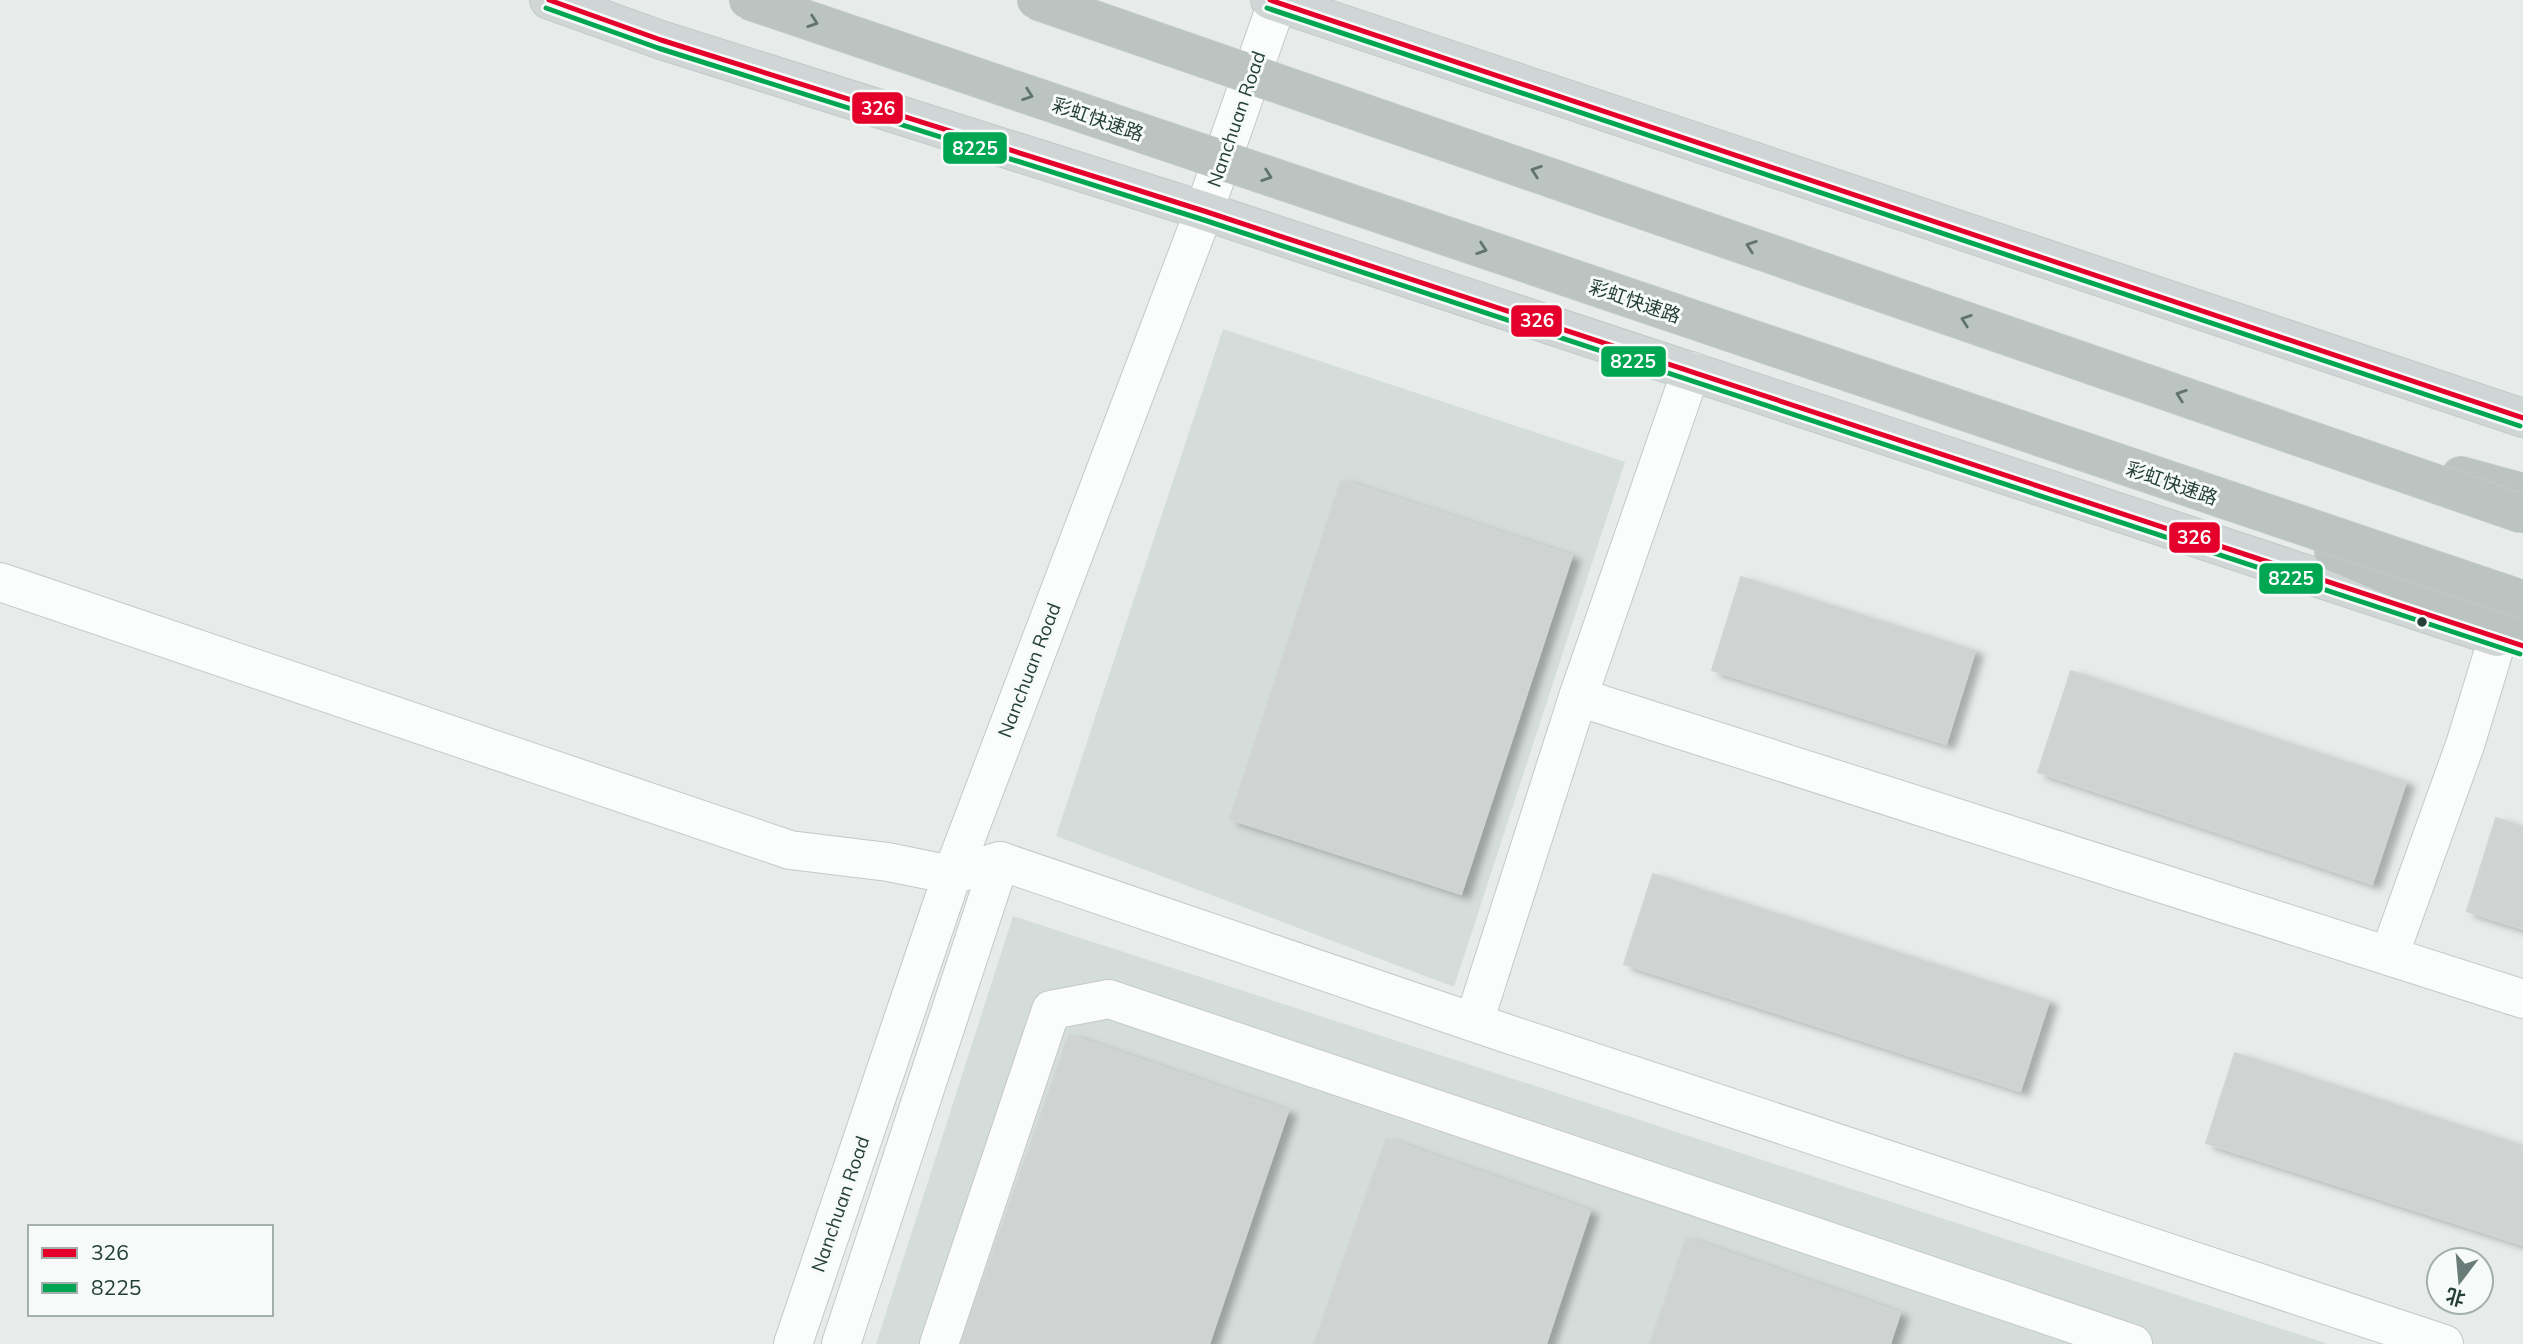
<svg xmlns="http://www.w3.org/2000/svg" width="2523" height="1344" viewBox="0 0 2523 1344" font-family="Mulish,'Noto Sans SC',sans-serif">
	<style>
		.built { fill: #d5ddda }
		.building { fill: #cfd3d1; stroke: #d0d5d3; stroke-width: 2; filter: url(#shadow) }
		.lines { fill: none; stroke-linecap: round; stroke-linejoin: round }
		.minor-casing { stroke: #c4c9c7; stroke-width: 40 }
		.major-casing { stroke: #c2cac9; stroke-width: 40 }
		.highway-casing { stroke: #c2cac9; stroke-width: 40 }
		.minor { stroke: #fbfcfc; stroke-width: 38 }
		.major { stroke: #cfd6d5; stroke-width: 38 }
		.highway { stroke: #bcc4c2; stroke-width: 38 }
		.highway-bridge-casing { stroke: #c2cac9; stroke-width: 40; stroke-linecap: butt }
		.highway-bridge { stroke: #bcc4c2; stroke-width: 38 }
		.bus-1-casing { stroke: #f6faf8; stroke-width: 10 }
		.bus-2-casing { stroke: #f6faf8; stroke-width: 10 }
		.bus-1 { stroke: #e4002b; stroke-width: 5 }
		.bus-2 { stroke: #00a651; stroke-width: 5 }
		.oneway { stroke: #617470 }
		.bus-dot { fill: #253f39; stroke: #f6faf8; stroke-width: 2.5 }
		.labels { text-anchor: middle; stroke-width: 6; stroke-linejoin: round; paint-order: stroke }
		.street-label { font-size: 19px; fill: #253f39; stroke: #f6faf8 }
		.line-badge { stroke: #f6faf8; stroke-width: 2.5 }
		.badge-label { font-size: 19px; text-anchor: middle; font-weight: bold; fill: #fff }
	</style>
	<defs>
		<filter id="shadow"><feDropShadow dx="8" dy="4.5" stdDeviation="3.5" flood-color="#0004"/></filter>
	</defs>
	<rect width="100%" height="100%" fill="#e7ecea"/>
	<!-- built -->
	<g class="built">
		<path d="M1223,329L1625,462L1454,987L1056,836Z"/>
		<path d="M1013,916L2328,1344H876Z"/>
	</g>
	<!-- building -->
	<g class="building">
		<path d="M1341,480L1572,556L1461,894L1230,819Z"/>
		<path d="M1741,577L1975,651L1946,744L1712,670Z"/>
		<path d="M2071,671L2406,782L2372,884L2038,772Z"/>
		<path d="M2496,818L2523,827V929L2467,911Z"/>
		<path d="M1653,874L2049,1001L2020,1091L1624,964Z"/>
		<path d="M1069,1035L1288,1111L1209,1344H961Z"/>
		<path d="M2235,1053L2523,1146V1245L2206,1143Z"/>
		<path d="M1386,1139L1590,1211L1546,1344H1314Z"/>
		<path d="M1686,1238L1900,1313L1890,1344H1650Z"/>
	</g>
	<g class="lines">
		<defs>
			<g id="minor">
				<path d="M0,582L790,850L888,862L952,875L1000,861L1505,1033L2444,1344"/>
				<path d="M1578,697L2523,999"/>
				<path d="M2389,956L2465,745L2498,637"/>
				<path d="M1474,1022L1578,697L1691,371"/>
				<path d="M793,1344L952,875L1204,211L1278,0"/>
				<path d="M841,1344L1000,861"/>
				<path d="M939,1344L1051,1010L1109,999L2133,1344"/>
			</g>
			<g id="major">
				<path d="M549,0L661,40L1204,211L2497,637"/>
				<path d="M1270,0L2523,418"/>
			</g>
			<g id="highway">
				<path d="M2461,476L2523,493"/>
				<path d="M2334,552L2523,632"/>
			</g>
		</defs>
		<!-- minor casing -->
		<use href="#minor" class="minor-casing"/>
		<!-- major casing -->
		<use href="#major" class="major-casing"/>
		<!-- highway casing -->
		<use href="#highway" class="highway-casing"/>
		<!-- minor -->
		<use href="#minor" class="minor"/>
		<!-- major -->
		<use href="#major" class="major"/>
		<!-- highway -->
		<use href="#highway" class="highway"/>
		<defs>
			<g id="highway-bridge">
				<path d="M748,0L2523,600"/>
				<path d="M1036,0L2523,514"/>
			</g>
		</defs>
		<!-- highway-bridge casing -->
		<use href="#highway-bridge" class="highway-bridge-casing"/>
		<!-- highway-bridge -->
		<use href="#highway-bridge" class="highway-bridge"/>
		<defs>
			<g id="bus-1">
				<path d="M549,0L661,40L1204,211L2523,646"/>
				<path d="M1270,0L2523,418"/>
			</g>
			<g id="bus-2">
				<path d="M546,8L658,48L1201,219L2520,654"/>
				<path d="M1267,8L2520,426"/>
			</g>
		</defs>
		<!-- bus-1 casing -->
		<use href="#bus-1" class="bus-1-casing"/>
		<!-- bus-2 casing -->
		<use href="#bus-2" class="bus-2-casing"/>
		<!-- bus-1 -->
		<use href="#bus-1" class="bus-1"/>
		<!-- bus-2 -->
		<use href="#bus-2" class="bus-2"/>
	</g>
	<!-- one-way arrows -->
	<defs><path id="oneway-chevron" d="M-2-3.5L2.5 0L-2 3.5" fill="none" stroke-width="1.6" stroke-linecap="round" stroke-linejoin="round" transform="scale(1.75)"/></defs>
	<g class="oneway">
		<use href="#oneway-chevron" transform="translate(813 22) rotate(19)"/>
		<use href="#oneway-chevron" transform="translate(1028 95) rotate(19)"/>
		<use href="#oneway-chevron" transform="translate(1536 171) rotate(-161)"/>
		<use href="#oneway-chevron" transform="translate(1267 176) rotate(19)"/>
		<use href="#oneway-chevron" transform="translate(1751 246) rotate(-161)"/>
		<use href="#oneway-chevron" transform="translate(1482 249) rotate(19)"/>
		<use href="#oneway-chevron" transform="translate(1966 320) rotate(-161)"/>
		<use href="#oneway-chevron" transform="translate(2181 395) rotate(-161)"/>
	</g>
	<!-- markers -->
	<circle class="bus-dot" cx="2422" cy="622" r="6"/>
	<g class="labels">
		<!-- street labels -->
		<g class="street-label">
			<text transform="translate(1098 119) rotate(19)" y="7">彩虹快速路</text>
			<text transform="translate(1236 119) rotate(-71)" y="7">Nanchuan Road</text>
			<text transform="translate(1635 301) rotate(19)" y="7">彩虹快速路</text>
			<text transform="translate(2172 483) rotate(19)" y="7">彩虹快速路</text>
			<text transform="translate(1029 670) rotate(-69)" y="7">Nanchuan Road</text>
			<text transform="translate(840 1204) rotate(-71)" y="7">Nanchuan Road</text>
		</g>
	</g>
	<g class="line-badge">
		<rect x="851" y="91" width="53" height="34" rx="7" fill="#e4002b"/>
		<rect x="942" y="131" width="66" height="34" rx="7" fill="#00a651"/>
		<rect x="1510" y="304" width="53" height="34" rx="7" fill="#e4002b"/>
		<rect x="1600" y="345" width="67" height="33" rx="7" fill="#00a651"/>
		<rect x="2168" y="521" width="53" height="33" rx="7" fill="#e4002b"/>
		<rect x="2258" y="562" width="66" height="33" rx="7" fill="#00a651"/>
	</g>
	<g class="badge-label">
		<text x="878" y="115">326</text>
		<text x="975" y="155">8225</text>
		<text x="1537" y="327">326</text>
		<text x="1633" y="368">8225</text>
		<text x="2194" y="544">326</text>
		<text x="2291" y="585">8225</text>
	</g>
	<!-- legend -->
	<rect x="28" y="1225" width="245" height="91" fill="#f6faf8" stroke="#a2afac" stroke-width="2"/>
	<rect x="42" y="1248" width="35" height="10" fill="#e4002b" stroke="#a2afac" stroke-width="2"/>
	<text x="91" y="1260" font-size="21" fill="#253f39">326</text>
	<rect x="42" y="1283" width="35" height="10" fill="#00a651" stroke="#a2afac" stroke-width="2"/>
	<text x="91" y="1295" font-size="21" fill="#253f39">8225</text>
	<!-- north arrow -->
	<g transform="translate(2460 1281) rotate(196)"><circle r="33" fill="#f6faf8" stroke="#a2afac" stroke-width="2"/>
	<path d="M0-5L12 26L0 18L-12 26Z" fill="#697c77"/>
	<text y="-10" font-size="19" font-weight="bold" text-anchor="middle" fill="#253f39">北</text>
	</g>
</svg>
